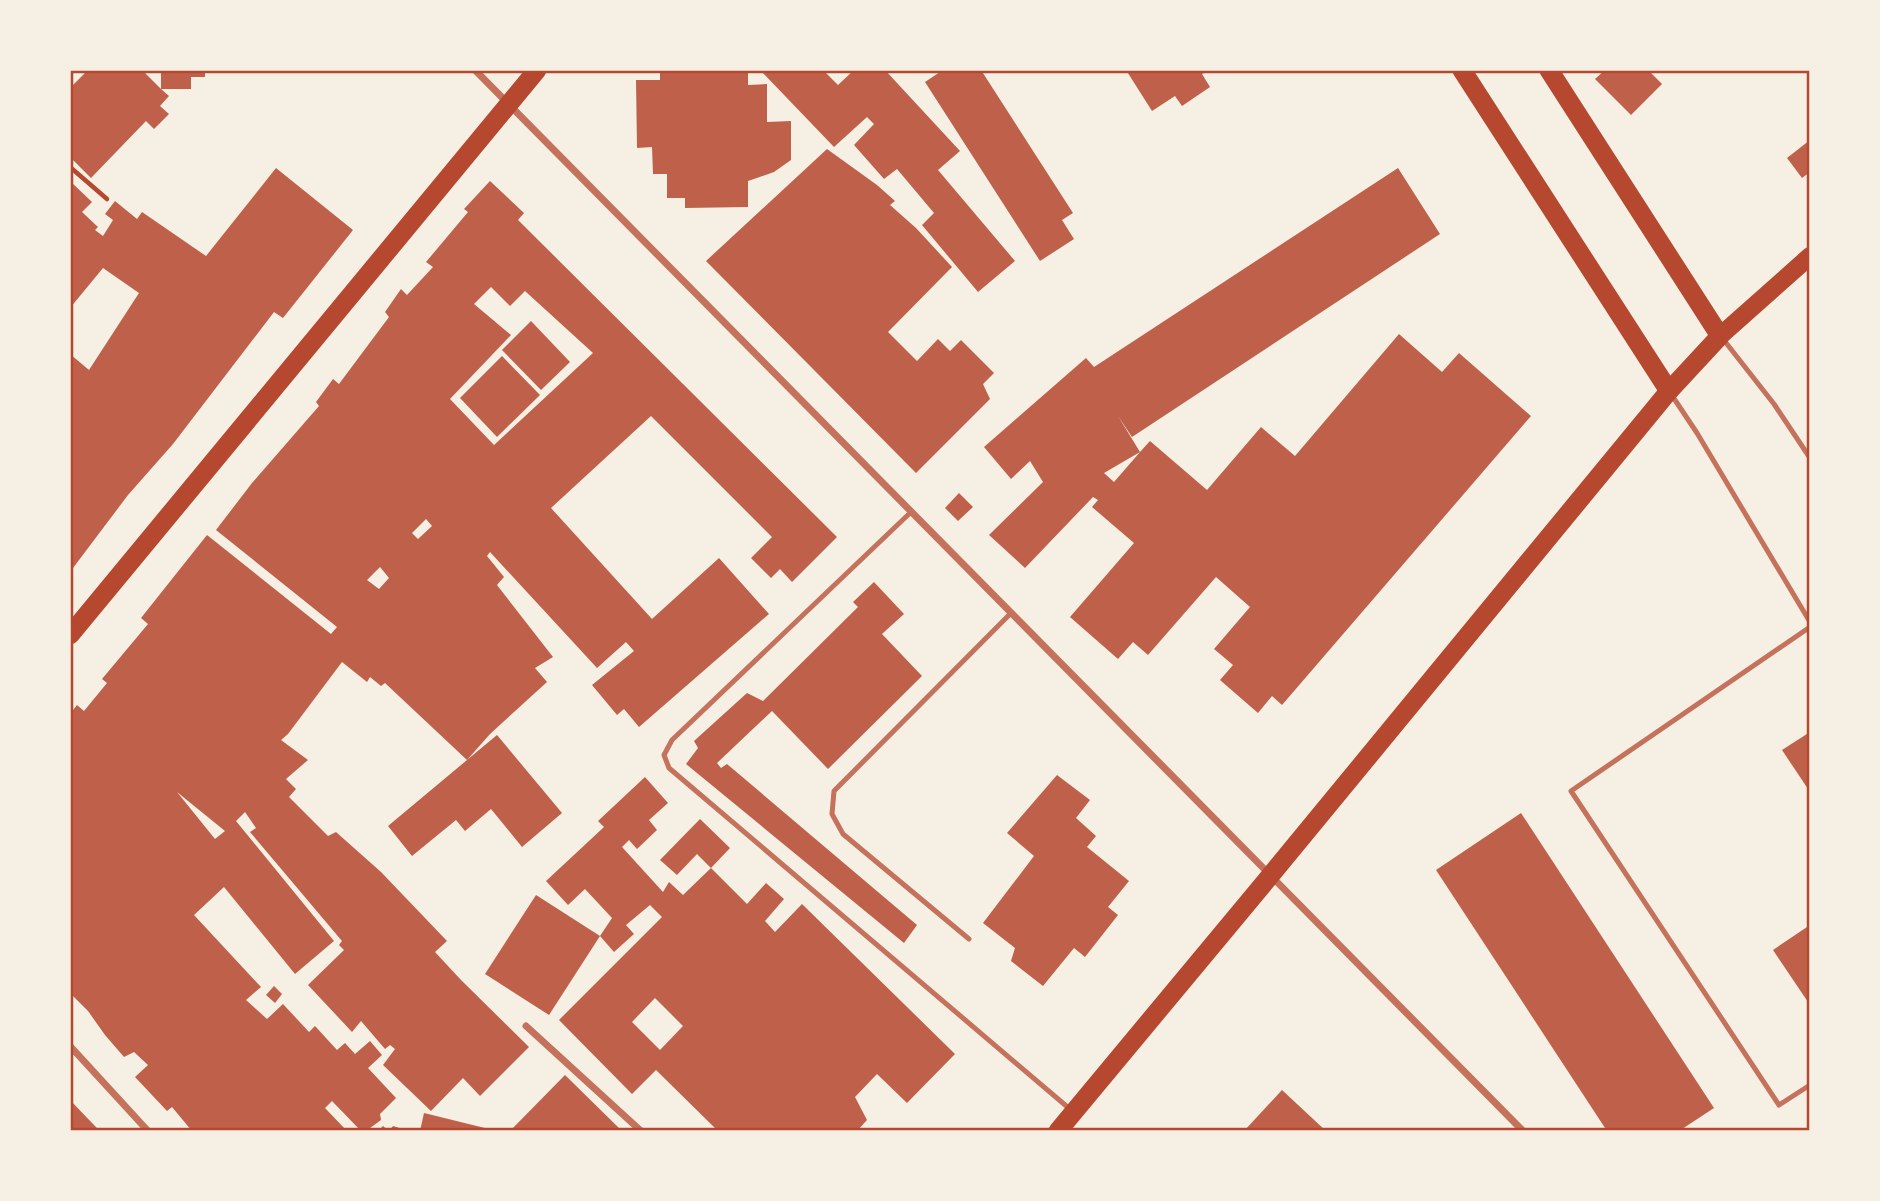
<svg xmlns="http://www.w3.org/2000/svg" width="1880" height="1201" viewBox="0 0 1880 1201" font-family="'Noto Sans',sans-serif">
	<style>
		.building { fill: #bf614a; fill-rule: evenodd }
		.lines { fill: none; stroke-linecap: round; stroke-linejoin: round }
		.path { stroke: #b5482f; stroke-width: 4.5 }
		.service { stroke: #c5725c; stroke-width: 5 }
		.minor { stroke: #c5725c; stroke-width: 7 }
		.primary { stroke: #b5482f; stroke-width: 18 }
		.trunk { stroke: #b5482f; stroke-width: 19 }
		.neatline { fill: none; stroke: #b5482f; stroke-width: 2.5 }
	</style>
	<rect width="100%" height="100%" fill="#f6efe4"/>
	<!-- building -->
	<g class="building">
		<path d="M88,70H142L161,89V70H205V77H191V89H161L169,96L160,106L169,114L154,129L146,121L91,178L70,157V88Z"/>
		<path d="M660,70H748V85L767,84V122L791,121V160L774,172L748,181V207L685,208V198H667V174H653L652,147L637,148L636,80H660Z"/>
		<path d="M760,70H823L838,85L854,70H885L960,151L938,170L1015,261L978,292L922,225L934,213L897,169L884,179L854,145L874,124L867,117L834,147Z"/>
		<path d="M943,70H981L1073,213L1062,220L1074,239L1040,261L925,82Z"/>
		<path d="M1126,70H1209L1202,74L1210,87L1182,106L1175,96L1152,111Z"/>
		<path d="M1605,70H1648L1662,84L1631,115L1595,79Z"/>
		<path d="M1810,140V172L1802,178L1787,158Z"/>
		<path d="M827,149L877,185L895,201L890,205L916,228L952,267L888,332L917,361L938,339L950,351L961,340L994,373L983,384L990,399L916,473L706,261Z"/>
		<path d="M276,168L353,230L283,318L274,312L173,444L128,495L70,572V354L89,370L139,293L103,268L70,308V181L92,202L82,212L98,227L95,230L103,236L113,220L105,214L115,201L137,219L142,212L206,256Z"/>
		<path d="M1398,168L1440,234L1132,437L1118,416L1140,452L1150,441L1207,490L1261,427L1295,456L1399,334L1442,372L1459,353L1531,416L1282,705L1272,696L1258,713L1220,680L1233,665L1214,649L1250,607L1216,577L1148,655L1133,642L1118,659L1070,617L1134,543L1092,507L1098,500L1093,497L1025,568L989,535L1043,482L1030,461L1011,479L984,447L1086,358L1094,367ZM1140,452L1114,482L1104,473Z"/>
		<path d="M490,181L524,213L518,220L837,537L792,582L780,569L771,578L751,558L772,537L651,416L551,508L652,619L719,558L769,614L639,727L624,709L617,715L592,685L634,651L626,642L597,668L490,552L487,556L504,577L497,585L553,657L535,668L547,682L490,734L467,760L497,735L562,813L522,847L491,809L465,831L456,820L412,856L388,826L467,760L385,683L381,686L370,677L367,682L342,662L288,734L281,740L308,760L286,779L296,789L289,797L328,836L336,832L381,872L447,941L435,952L461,980L529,1047L480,1096L463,1078L431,1111L383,1065L395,1049L390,1045L385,1049L361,1021L352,1032L308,985L344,950L339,945L342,941L250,832L256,828L245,812L236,821L334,941L295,974L224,887L194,915L261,987L246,1000L267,1019L283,1004L309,1032L315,1026L337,1050L345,1043L355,1054L370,1041L382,1055L368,1068L396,1098L380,1114L381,1120L366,1131H361L332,1101L325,1108L347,1131H195L192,1129V1131L172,1107L167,1111L135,1077L148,1065L134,1052L124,1057L105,1035L88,1011L70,993V714L77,705L84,711L107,683L102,679L148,624L141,618L207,535L331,634L337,627L216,530L252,483L319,406L316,402L333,379L339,384L389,317L385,312L401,289L407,295L433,267L426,262L468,212L464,209ZM491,287L510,306L525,291L593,353L494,445L450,399L511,335L474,304ZM426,519L432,526L418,539L412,533ZM380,567L389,578L379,589L367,580ZM177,792L225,831L215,839Z"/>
		<path d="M531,321L570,362L541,390L502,350Z"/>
		<path d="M502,356L540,395L497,437L460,398Z"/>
		<path d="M959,493L973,507L958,521L945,508Z"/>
		<path d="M874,582L904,614L882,634L922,676L828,769L772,711L717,763L721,768L727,764L917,925L904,943L686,764L698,748L694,741L747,693L763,701L858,607L853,602Z"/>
		<path d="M1810,732V792L1782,750Z"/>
		<path d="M1057,775L1090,800L1076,818L1096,836L1087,847L1129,881L1108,907L1118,915L1085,957L1074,948L1043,986L1011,961L1015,948L983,923L1034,856L1007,833Z"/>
		<path d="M645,777L668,803L649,820L657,830L637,849L629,840L622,847L663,892L669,882L683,895L711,868L747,904L766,883L784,899L765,921L775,932L802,904L955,1054L907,1103L877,1074L855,1097L867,1120L857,1131H718L656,1070L632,1094L559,1020L662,917L650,905L626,925L634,934L614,952L600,936L612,918L585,889L568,905L546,881L604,827L598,821ZM655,998L683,1026L660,1050L632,1022Z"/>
		<path d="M1521,813L1714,1108L1679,1131H1607L1436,870Z"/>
		<path d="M700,819L730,848L711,868L697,854L677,875L660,860Z"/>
		<path d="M536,895L600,936L549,1015L485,974Z"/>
		<path d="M1810,925V1005L1773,950Z"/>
		<path d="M274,986L282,994L275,1003L266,995Z"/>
		<path d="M565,1075L622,1131H510Z"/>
		<path d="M1282,1090L1326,1131H1244Z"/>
		<path d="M70,1100L93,1124L100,1131H70Z"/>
		<path d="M424,1113L493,1130V1131H420Z"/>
		<path d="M383,1126L389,1131L393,1126L409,1131H378Z"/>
	</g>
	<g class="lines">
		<!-- path -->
		<path class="path" d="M70,167L107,199"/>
		<!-- service -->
		<g class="service">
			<path d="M1723,339L1774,404L1810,458"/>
			<path d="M1671,394L1697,433L1810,622"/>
			<path d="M911,512L672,740L664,755L669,768L1071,1110"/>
			<path d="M1810,627L1571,791L1779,1105L1810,1085"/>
			<path d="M969,939L843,834L832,814L834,791L1011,613"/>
		</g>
		<!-- minor -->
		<g class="minor">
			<path d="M475,70L1523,1131"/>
			<path d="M526,1026L641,1131"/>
			<path d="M70,1046L148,1131"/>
		</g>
		<!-- primary -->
		<path class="primary" d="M1720,336L1810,256"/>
		<!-- trunk -->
		<g class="trunk">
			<path d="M1462,70L1669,391"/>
			<path d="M70,635L537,70"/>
			<path d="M1058,1131L1270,876L1669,391L1720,336L1549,70"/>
		</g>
	</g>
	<!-- border -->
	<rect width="1880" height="1201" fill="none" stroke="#f6efe4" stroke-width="144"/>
	<rect x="72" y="72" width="1736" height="1057" class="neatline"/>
</svg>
